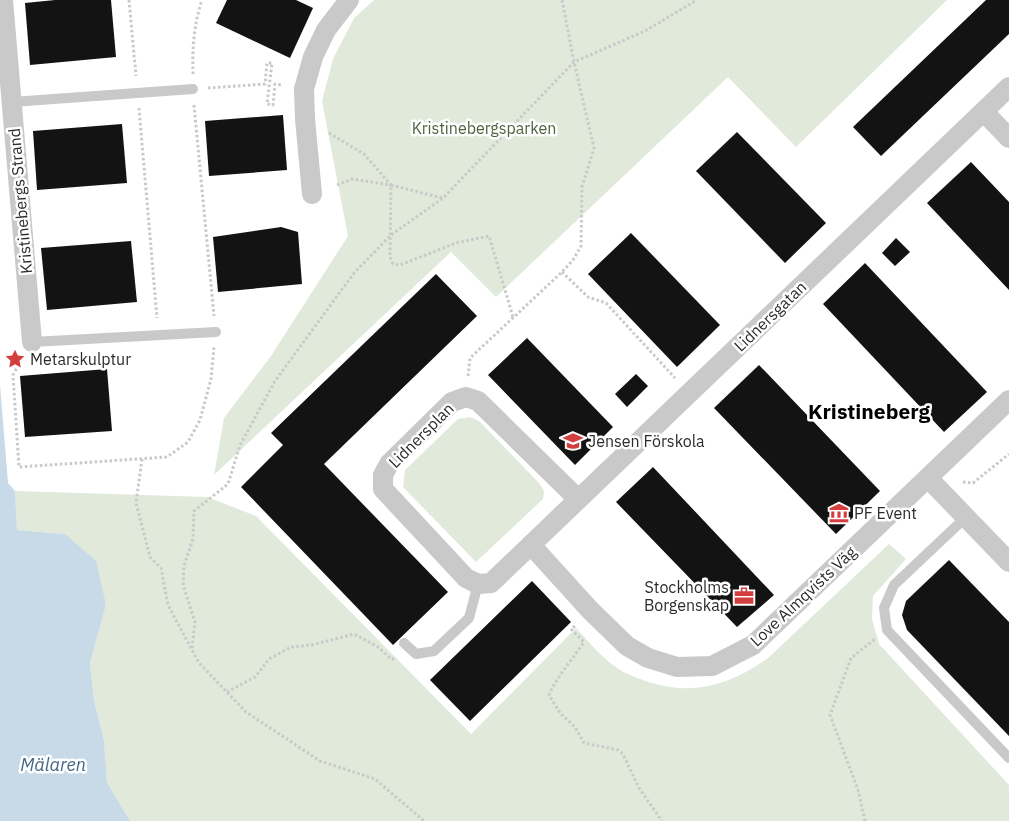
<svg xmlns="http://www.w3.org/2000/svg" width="1009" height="821" viewBox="0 0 1009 821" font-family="'IBM Plex Sans',sans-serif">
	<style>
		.green { fill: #e1e9db }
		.water { fill: #c8d9e7 }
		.building { fill: #131313 }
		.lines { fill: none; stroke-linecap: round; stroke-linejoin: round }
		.path { stroke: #c9c9c9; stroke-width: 3; stroke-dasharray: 2.5 2.5; stroke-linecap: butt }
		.lane { stroke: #c9c9c9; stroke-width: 10 }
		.street { stroke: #c9c9c9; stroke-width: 20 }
		.labels { text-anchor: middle; stroke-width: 5; stroke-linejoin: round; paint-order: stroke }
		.park-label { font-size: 16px; fill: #4d633e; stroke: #fff }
		.street-label { font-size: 16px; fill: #2c2c2c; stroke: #fff }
		.poi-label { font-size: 16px; fill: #2c2c2c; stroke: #fff; text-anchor: start }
		.water-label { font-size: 18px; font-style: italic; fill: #436786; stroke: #fff }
		.district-label { font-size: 21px; font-weight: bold; fill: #000; stroke: #fff }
	</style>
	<rect width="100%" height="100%" fill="#fff"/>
	<!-- green -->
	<g class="green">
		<path d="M374,0H947L796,147L728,77L496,297L451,252L214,475L224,418L271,356L348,236L322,101L333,59L354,18Z"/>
		<path d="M470,417L479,421L539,483L544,491L543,499L476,562L403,487L405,470L458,419Z"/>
		<path d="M15,491L207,497L256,516L471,734L576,628C589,642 601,657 617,668C627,675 640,679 652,683C696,696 730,684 767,659L889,544L906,559L873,596L872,619L879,644L1009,785V821H130L107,782L104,740L94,700L90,663L106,605L65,534L17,530Z"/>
	</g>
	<!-- water -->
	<path class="water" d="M0,385L8,483L15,491L17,530L65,534L96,561L106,605L90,663L94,700L104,740L107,782L130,821H0Z"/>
	<!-- building -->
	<g class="building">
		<path d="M55,0H111L116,57L30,65L25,3Z"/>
		<path d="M227,0H296L313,8L290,58L216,23Z"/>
		<path d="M986,0H1009V34L881,156L853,127Z"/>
		<path d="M283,115L287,170L209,176L205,121Z"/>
		<path d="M122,124L127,183L37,190L33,131Z"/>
		<path d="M737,132L826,223L785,263L696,171Z"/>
		<path d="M971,162L1009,202V290L927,203Z"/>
		<path d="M281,227L298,232L302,284L218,292L213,237Z"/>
		<path d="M631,233L720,325L677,367L588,274Z"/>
		<path d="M896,238L910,252L895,266L882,253Z"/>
		<path d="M131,241L137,302L47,310L41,248Z"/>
		<path d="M865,263L987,392L944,432L823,304Z"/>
		<path d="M436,274L477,316L324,464L448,592L393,645L241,487L283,445L271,433Z"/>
		<path d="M527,338L613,427L575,465L488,375Z"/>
		<path d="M759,365L880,491L836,534L714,408Z"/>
		<path d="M107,369L112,431L25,437L20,376Z"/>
		<path d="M636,374L648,386L627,407L615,394Z"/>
		<path d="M653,467L774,595L737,627L616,502Z"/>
		<path d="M949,560L1009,622V736L907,630L902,615L906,601Z"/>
		<path d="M532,581L571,622L470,721L430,680Z"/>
	</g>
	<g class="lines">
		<!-- path -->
		<g class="path">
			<path d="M129,0L136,76"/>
			<path d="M193,74C192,50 194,23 202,0"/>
			<path d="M208,88L265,84L267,63H272L267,104L273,105L275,84L283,85"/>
			<path d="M194,105L214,316"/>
			<path d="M139,108L157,318"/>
			<path d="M329,133L364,154L391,185"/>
			<path d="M337,185L352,179L391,185"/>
			<path d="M442,198L391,185L390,257L393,264L400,265L456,243L489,236L513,317"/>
			<path d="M562,272L588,297L606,303L675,378"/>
			<path d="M21,360L13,375L19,467L167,457L188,442L200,420L211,379L214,347"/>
			<path d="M468,376L470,358L562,272L573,260L581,246L582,187L594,148L574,62L562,0"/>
			<path d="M142,459L136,503L150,557L161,568L168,605L199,663L246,712L320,761L375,779L424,821"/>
			<path d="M963,482L973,483L1009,454"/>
			<path d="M575,626L571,629L584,642C572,660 558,675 549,695L560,713L575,727L584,743L618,750L623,754L639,788L662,821"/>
			<path d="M192,648L195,622L183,585L184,566L193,539L194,511L228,484L240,445L275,381L354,273L391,235L443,198L574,62L645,31L697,0"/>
			<path d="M227,692L255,677L269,659L291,647L312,645L354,634L378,647L391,659H397"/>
			<path d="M865,821L858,790L830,715L851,658L875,639"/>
		</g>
		<!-- lane -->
		<g class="lane">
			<path d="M12,102L193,89"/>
			<path d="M32,342L216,332"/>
			<path d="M966,517L894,585L884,608L887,630L1009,758"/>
			<path d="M404,643L416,654L434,651L469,618L478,584"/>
		</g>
		<!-- street -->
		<g class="street">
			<path d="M3,0L32,342"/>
			<path d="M984,112L1009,138"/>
			<path d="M312,194L305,119L304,89L313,57L326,30L349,0"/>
			<path d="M928,478L1009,562"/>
			<path d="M578,499L478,401L466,397L452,402L389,464L383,475V489L466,578L478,584L491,583L1009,87"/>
			<path d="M531,545L590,610L627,646L648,658L677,667L712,666L753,645L1009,400"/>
		</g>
	</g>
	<!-- icons -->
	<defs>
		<symbol id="sight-bare" viewBox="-9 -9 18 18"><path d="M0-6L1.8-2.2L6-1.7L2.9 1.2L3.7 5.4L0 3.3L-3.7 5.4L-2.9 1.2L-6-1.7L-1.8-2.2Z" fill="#d33e3e" stroke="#fff" stroke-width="2.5" paint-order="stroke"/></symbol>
		<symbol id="school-bare" viewBox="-9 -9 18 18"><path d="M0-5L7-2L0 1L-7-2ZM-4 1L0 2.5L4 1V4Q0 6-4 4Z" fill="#d33e3e" stroke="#fff" stroke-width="2.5" paint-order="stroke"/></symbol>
		<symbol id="museum-bare" viewBox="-9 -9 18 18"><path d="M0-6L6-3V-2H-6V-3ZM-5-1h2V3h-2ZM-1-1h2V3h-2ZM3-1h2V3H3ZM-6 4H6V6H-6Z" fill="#d33e3e" stroke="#fff" stroke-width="2.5" paint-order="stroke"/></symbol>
		<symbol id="office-bare" viewBox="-9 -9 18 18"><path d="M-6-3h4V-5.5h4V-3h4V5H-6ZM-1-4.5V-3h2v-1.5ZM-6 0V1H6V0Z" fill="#d33e3e" stroke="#fff" stroke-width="2.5" paint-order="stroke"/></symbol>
	</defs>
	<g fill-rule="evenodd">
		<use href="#sight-bare" x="1" y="345" width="28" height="28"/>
		<use href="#school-bare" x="559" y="427" width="28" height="28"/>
		<use href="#museum-bare" x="825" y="499" width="28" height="28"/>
		<use href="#office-bare" x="730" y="582" width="28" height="28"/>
	</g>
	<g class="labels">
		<!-- park labels -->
		<g class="park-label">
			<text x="484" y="134">Kristinebergsparken</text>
		</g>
		<!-- street labels -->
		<g class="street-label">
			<text transform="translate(20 201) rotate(-95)" y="6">Kristinebergs Strand</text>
			<text transform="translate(770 316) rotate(-44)" y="6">Lidnersgatan</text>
			<text transform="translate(421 435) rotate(-45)" y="6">Lidnersplan</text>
			<text transform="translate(803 596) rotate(-43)" y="6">Love Almqvists Väg</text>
		</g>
		<!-- poi labels -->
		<g class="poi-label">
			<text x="30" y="365">Metarskulptur</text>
			<text x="588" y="447">Jensen Förskola</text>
			<text x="854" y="519">PF Event</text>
			<text x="729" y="593" text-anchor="end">Stockholms<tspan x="729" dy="18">Borgenskap</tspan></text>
		</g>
		<!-- water labels -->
		<g class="water-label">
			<text x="53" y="771">Mälaren</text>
		</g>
		<!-- district labels -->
		<g class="district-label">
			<text x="869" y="419">Kristineberg</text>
		</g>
	</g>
</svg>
